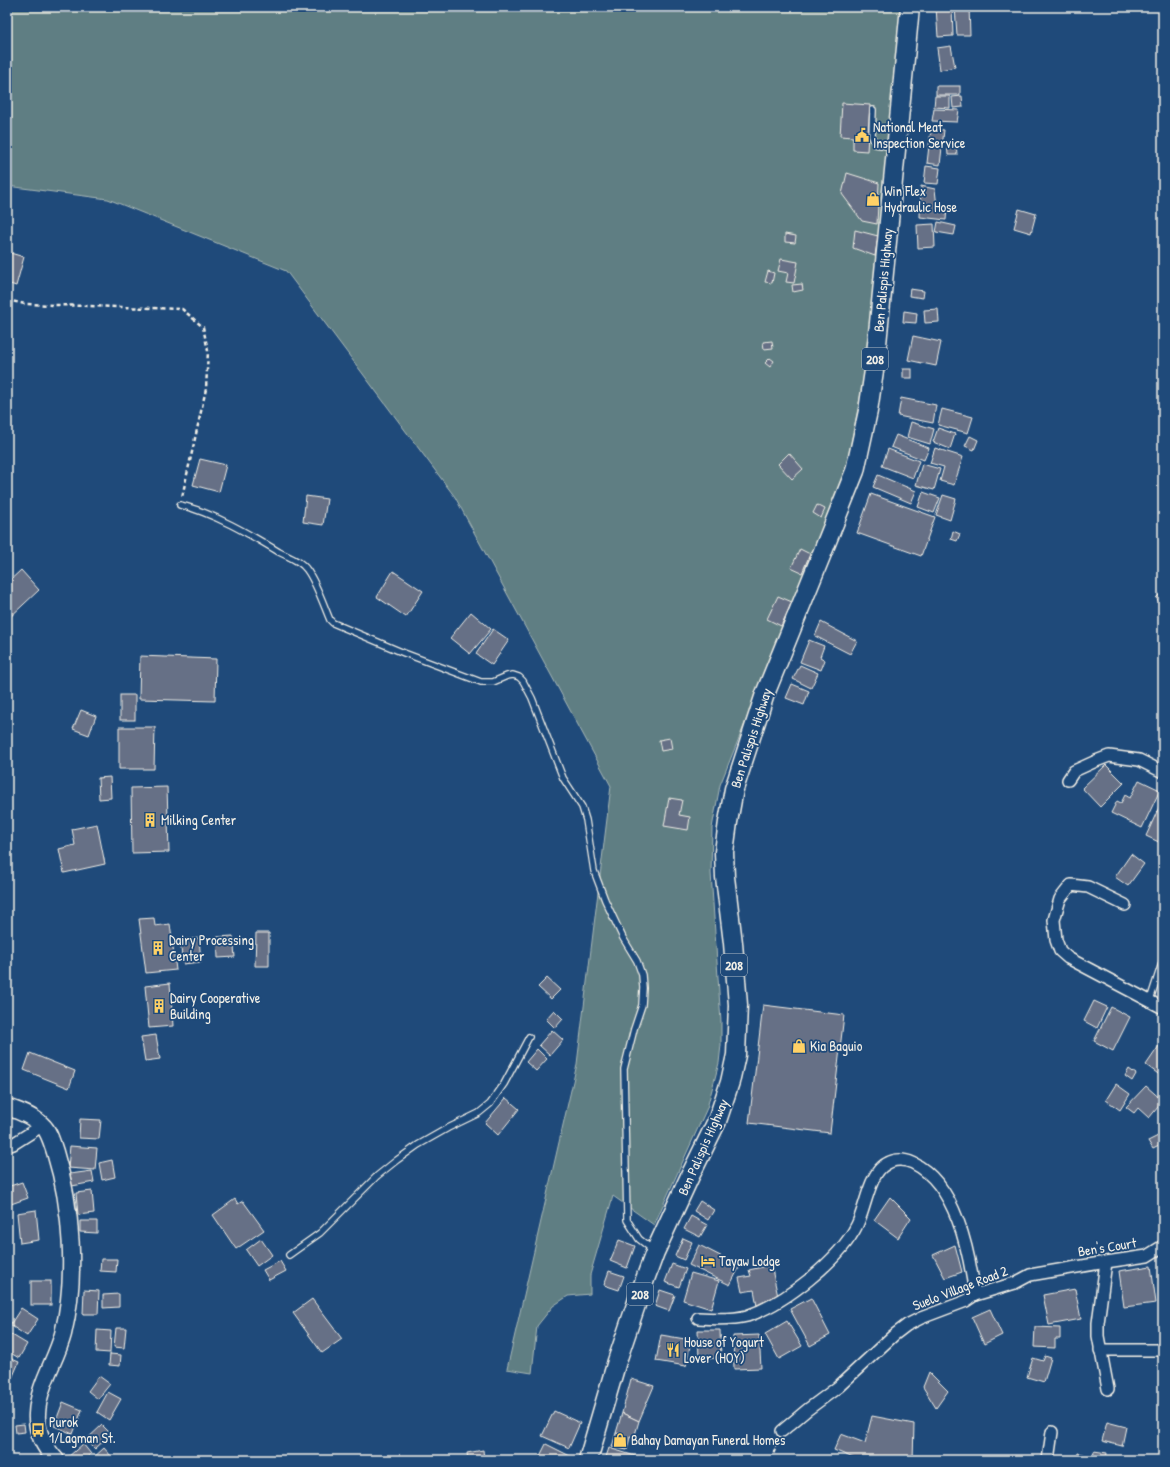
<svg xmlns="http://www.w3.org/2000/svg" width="1170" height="1467" viewBox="0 0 1170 1467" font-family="'Patrick Hand',sans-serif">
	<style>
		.green { fill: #5e7e83; stroke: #a9b8b6 }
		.building { fill: #666f86; stroke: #f4f1e8 }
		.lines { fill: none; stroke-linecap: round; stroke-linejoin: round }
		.lane-casing { stroke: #f4f1e8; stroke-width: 8 }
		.street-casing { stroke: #f4f1e8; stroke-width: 14 }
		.secondary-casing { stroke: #f4f1e8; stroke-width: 19 }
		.primary-casing { stroke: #f4f1e8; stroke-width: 21 }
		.path { stroke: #f4f1e8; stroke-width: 2.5; stroke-dasharray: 4 3; stroke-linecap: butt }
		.lane { stroke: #1f4a7a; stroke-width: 5.5 }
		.street { stroke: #1f4a7a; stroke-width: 11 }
		.secondary { stroke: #1f4a7a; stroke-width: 16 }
		.primary { stroke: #1f4a7a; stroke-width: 18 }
		.labels { text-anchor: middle; stroke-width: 3.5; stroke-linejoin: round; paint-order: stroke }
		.shield { fill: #1f4a7a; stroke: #b4bfc7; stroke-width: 1 }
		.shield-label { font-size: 13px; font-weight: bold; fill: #f4f1e8 }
		.poi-label { font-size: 14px; fill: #f4f1e8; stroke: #1f4a7a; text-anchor: start }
		.street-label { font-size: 14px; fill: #f4f1e8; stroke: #1f4a7a }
	</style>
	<rect width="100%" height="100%" fill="#1f4a7a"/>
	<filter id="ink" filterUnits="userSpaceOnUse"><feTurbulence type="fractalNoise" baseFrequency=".025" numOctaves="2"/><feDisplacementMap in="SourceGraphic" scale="8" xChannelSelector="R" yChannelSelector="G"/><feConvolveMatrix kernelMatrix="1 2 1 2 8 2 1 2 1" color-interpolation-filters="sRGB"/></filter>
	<g filter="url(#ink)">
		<!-- green -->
		<path class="green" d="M7,7H906L873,332L847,464L819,540L720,785L712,828L711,873L721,1022V1045L719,1063L707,1108L654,1225L613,1196L590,1275V1294L568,1296L553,1306L537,1326L532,1373L507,1369L577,1064L611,786L455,497L286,271L108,199L7,186Z"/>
		<!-- building -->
		<g class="building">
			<path d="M936,7H952L953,36L938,37Z"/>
			<path d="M955,7H969L970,35H957Z"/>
			<path d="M951,46L955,67L940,70L937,48Z"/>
			<rect x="936" y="86" width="24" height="9"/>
			<path d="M935,96H950V108L934,107Z"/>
			<path d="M962,96L963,107L953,108L952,97Z"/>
			<path d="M842,103L870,105L867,151L853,150V137L840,136Z"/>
			<path d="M934,109L959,110L957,122L932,121Z"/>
			<path d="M931,129L944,130L940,165L927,163Z"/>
			<path d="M947,142H956L957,155H948Z"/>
			<path d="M926,166L940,168L938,184L924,183Z"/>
			<path d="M847,173L879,183L877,224L862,221L842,194Z"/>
			<path d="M921,186L935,189L937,207L947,208L946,220L920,217Z"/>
			<path d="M1019,209L1036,214L1031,233L1014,228Z"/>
			<path d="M938,222L956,226L954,235L936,232Z"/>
			<path d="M934,224L935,247L918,248L917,225Z"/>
			<path d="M855,230L878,236L875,256L853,248Z"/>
			<path d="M785,234L796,236L795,243L785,242Z"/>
			<path d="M7,252L24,257L16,286L7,283Z"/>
			<path d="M781,259L798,262L794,283L786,282L788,273L778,271Z"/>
			<path d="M768,271L774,273L772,283L765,282Z"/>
			<path d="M802,284L803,290L793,292L792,285Z"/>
			<path d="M910,289L924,291L923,298L909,296Z"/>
			<path d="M938,309L939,322L925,323L924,310Z"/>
			<path d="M904,311L917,313L916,323L903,322Z"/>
			<path d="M913,336L941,342L936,366L908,360Z"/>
			<path d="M772,341L773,348L764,349L763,342Z"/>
			<path d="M770,358L774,361L770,367L765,363Z"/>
			<rect x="903" y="369" width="9" height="9"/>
			<path d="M901,398L936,405L933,423L898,416Z"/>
			<path d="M942,409L973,417L968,433L938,425Z"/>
			<path d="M911,422L934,429L930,444L907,437Z"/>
			<path d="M938,428L955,434L950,449L933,442Z"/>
			<path d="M896,435L929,448L924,460L891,447Z"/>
			<path d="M970,436L978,440L974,450L965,446Z"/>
			<path d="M935,448L963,457L954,485L940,481L944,467L930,463Z"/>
			<path d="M888,449L919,461L913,478L882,466Z"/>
			<path d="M789,453L803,469L792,479L778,464Z"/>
			<path d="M200,459L226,465L219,492L193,485Z"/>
			<path d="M922,464L940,469L934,490L916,485Z"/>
			<path d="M878,475L916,491L911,503L873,487Z"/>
			<path d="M923,492L940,498L934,513L918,507Z"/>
			<path d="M871,494L935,517L921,556L857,533Z"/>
			<path d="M943,495L956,499L950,520L936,515Z"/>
			<path d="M306,496L327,499L323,525L303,522Z"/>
			<path d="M817,505L825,509L821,518L813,513Z"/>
			<path d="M953,531L960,534L957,541L951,539Z"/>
			<path d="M800,549L810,554L802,573L791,568Z"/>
			<path d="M21,570L39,590L8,619L7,583Z"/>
			<path d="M393,571L423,591L406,617L377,597Z"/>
			<path d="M1163,591V606L1156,598Z"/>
			<path d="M778,596L792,602L781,626L767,619Z"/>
			<path d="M471,612L491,629L470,654L450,638Z"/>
			<path d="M821,622L857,641L850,654L815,636Z"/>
			<path d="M493,629L509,640L492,665L476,654Z"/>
			<path d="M809,640L824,646L820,657L825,660L821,670L800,662Z"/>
			<path d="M140,656L216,659L215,701L139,699Z"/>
			<path d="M800,665L818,673L811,688L793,679Z"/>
			<path d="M792,684L809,691L804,705L786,698Z"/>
			<rect x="120" y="695" width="15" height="25"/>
			<path d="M81,710L96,716L89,735L73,729Z"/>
			<path d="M119,727H155L154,769H119Z"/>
			<path d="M670,738L672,749L661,751L659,740Z"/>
			<path d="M1106,765L1124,783L1100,807L1082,788Z"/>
			<path d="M110,777L111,798L99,799L98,778Z"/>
			<path d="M1139,780L1160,790L1142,828L1111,813L1117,801L1121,803L1125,795L1130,798Z"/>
			<path d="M167,787L169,852L132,853L131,788Z"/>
			<path d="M669,798L682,800L679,815L690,817L688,830L664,826Z"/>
			<path d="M1160,805L1163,806V844L1146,836Z"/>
			<path d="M97,824L105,864L64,873L59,849L75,845L72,829Z"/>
			<path d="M1131,854L1144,864L1128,886L1115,877Z"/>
			<path d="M154,918L155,926L170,924L176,970L146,973L139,919Z"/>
			<path d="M256,933H269V966H255Z"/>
			<path d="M233,936L235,957L218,958L217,937Z"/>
			<path d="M199,938L201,962L183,964L180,940Z"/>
			<path d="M547,978L560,990L551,999L538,987Z"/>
			<path d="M170,983L173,1026L149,1028L145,986Z"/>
			<path d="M1094,1001L1107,1007L1097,1028L1084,1021Z"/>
			<path d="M763,1005L844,1015L830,1133L749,1123Z"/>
			<path d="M1111,1007L1130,1017L1113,1051L1094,1041Z"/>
			<path d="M554,1010L563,1019L555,1028L546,1019Z"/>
			<path d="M552,1030L563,1040L550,1055L539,1045Z"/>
			<path d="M156,1035L160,1059L145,1061L141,1037Z"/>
			<path d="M1159,1046L1163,1049V1073L1161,1076L1146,1065Z"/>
			<path d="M537,1049L547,1059L536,1071L526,1062Z"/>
			<path d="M30,1053L75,1071L69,1088L24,1070Z"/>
			<path d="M1129,1069L1136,1074L1132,1081L1125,1076Z"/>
			<path d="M1116,1084L1130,1094L1120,1110L1106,1100Z"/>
			<path d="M1146,1086L1163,1101L1149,1118L1138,1108L1134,1113L1126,1107Z"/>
			<path d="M506,1098L519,1109L498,1135L485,1123Z"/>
			<path d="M80,1119L101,1120L99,1139L79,1138Z"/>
			<path d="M1158,1136L1163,1144L1153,1149L1148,1141Z"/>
			<path d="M70,1146L97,1148L95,1170L68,1168Z"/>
			<path d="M112,1160L115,1177L102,1180L99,1163Z"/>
			<path d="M92,1171L94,1182L72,1186L70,1174Z"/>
			<path d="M22,1182L28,1198L11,1204L7,1193V1187Z"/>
			<path d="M92,1191L94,1213L78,1215L76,1193Z"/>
			<path d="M890,1197L911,1218L898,1238L874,1220Z"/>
			<path d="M235,1199L238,1204L243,1201L264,1230L236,1249L213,1215Z"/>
			<path d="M700,1201L714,1210L708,1220L694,1211Z"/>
			<path d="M36,1210L39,1240L20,1243L17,1213Z"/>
			<path d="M691,1216L707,1225L700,1237L684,1229Z"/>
			<path d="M80,1221H97V1233L80,1232Z"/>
			<path d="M683,1238L692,1242L684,1260L675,1256Z"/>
			<path d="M261,1239L272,1255L257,1266L246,1250Z"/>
			<path d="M619,1240L635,1246L627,1268L610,1261Z"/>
			<path d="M699,1245L740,1266L730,1285L689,1265Z"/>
			<path d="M955,1245L962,1272L945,1278L933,1255Z"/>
			<path d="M101,1259H117L116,1272L100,1271Z"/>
			<path d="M280,1261L286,1271L269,1280L263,1270Z"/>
			<path d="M672,1264L686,1269L679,1287L665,1282Z"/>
			<path d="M771,1265L779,1301L757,1306L754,1290L742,1292L739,1278L751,1276L749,1270Z"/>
			<path d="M1151,1266L1156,1303L1124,1307L1119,1271Z"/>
			<path d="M609,1271L624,1276L619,1290L604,1285Z"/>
			<path d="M691,1273L719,1281L711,1309L683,1300Z"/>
			<rect x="31" y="1281" width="20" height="24"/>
			<path d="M1075,1289L1081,1319L1049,1325L1043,1295Z"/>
			<path d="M84,1290L99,1291L98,1314H83Z"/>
			<path d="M660,1290L675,1295L669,1311L655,1306Z"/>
			<path d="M119,1294V1307L103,1308V1295Z"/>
			<path d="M811,1298L830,1335L810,1346L790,1309Z"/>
			<path d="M312,1299L342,1339L322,1353L293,1313Z"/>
			<path d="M21,1308L38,1319L27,1336L10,1325Z"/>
			<path d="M990,1309L1002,1335L984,1344L972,1317Z"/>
			<path d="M787,1321L802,1346L779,1359L765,1334Z"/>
			<path d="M1035,1327L1060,1328V1339H1055V1348L1034,1347Z"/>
			<path d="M116,1328H126L124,1348L114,1347Z"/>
			<path d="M97,1330L111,1331L110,1353L96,1352Z"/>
			<path d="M698,1330H720L721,1358L699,1359Z"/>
			<path d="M7,1332L27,1344L19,1358L7,1351Z"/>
			<path d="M661,1335L691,1340L686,1366L656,1361Z"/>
			<path d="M759,1335L761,1368L734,1369L733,1336Z"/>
			<path d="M110,1354L121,1355L120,1366L109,1365Z"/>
			<path d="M1045,1356L1051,1358L1044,1382L1027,1377L1033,1358L1043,1361Z"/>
			<path d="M7,1357L19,1362L7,1390Z"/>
			<path d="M929,1372L948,1391L936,1408L923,1387Z"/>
			<path d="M99,1376L110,1384L98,1399L88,1391Z"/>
			<path d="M631,1379L654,1386L639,1421L622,1413Z"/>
			<path d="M108,1392L121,1399L109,1420L97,1412Z"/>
			<path d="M63,1402L82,1410L73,1434L54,1426Z"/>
			<path d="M554,1411L580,1423L569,1448L542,1436Z"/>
			<path d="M622,1413L639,1421L634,1438L616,1433Z"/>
			<path d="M872,1416L914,1424L913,1460H858L834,1450L841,1434L865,1443Z"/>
			<path d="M1107,1422L1126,1427L1122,1446L1102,1441Z"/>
			<path d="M24,1424L25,1432L16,1433L15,1425Z"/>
			<path d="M102,1425L111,1434L95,1449L86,1440Z"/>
			<path d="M616,1433L630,1437L627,1450L612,1447Z"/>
			<path d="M83,1444L91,1454L84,1460H70L68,1457Z"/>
			<path d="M546,1444L572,1457L570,1460H538Z"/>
			<path d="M104,1448L111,1456L107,1460H91Z"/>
			<path d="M609,1448L648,1460H605Z"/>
			<path d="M483,1450L484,1460H468L467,1453Z"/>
			<path d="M1094,1451L1107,1453L1106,1460H1093Z"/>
			<path d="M1078,1453L1092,1456L1091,1460H1077Z"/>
		</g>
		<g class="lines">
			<defs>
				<g id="lane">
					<path d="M873,110L872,136L875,144L893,147"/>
					<path d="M180,505C212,512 251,535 279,552C289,557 301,561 307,570C316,582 324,606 330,620L333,623L404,653L481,682H493L507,676L513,675L519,677L523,681L532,698L563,778L582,807L586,820L594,871L605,900L623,938L637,961L642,975L643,988L642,1005L634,1029L624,1069L627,1220L639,1239L653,1250"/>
					<path d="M1150,1000L1163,960"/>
					<path d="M289,1255L320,1233L377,1176L397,1160L418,1145L448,1128L479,1113L490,1104L504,1084L529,1037"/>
				</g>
				<g id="street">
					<path d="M1068,780L1074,771L1096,761L1109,756L1139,760L1163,772"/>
					<path d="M1125,905L1088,887L1071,885L1060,899L1054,920L1056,940L1060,951L1068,958L1163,1008"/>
					<path d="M7,1146L13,1144L43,1125"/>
					<path d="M1106,1262L1098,1323V1336L1108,1389"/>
					<path d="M698,1318C713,1319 732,1320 747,1316C784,1304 840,1260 857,1225C865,1209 869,1178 882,1167C891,1159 902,1158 913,1163C956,1184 969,1251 975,1295"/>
					<path d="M1100,1350H1163"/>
					<path d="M782,1431L807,1410L838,1387L894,1335L907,1325L921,1318L966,1301L975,1295L1015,1283L1030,1275L1106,1262L1147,1256L1163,1246"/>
					<path d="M1048,1460L1052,1432"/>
				</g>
				<path id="secondary" d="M7,1107C19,1111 33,1116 42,1125C49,1131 52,1143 55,1152C72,1207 77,1277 63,1334C56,1361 38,1385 37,1414C36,1432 44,1447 56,1460"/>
				<path id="primary" d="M588,1460L617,1361L640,1293L655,1252L690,1176L717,1121L730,1082L736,1055L738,1005L733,943L725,877L724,852L728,822L734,789L765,694L823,551L855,471L868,411L875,364L910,7"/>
			</defs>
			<!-- lane casing -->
			<use href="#lane" class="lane-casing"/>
			<!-- street casing -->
			<use href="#street" class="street-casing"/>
			<!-- secondary casing -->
			<use href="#secondary" class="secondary-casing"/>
			<!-- primary casing -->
			<use href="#primary" class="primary-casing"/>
			<!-- path -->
			<g class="path">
				<path d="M7,300L25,304L182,309L203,327L208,351L206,389L182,497"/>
				<path d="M771,1460L778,1441"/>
			</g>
			<!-- lane -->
			<use href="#lane" class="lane"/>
			<!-- street -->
			<use href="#street" class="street"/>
			<!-- secondary -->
			<use href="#secondary" class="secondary"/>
			<!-- primary -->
			<use href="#primary" class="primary"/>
		</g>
	</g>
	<!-- icons -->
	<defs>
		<symbol id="civic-bare" viewBox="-9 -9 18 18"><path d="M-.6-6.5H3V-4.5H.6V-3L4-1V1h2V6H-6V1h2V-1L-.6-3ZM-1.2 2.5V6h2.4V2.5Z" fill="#ffd166" stroke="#1f4a7a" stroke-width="2.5" paint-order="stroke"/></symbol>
		<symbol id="shop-bare" viewBox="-9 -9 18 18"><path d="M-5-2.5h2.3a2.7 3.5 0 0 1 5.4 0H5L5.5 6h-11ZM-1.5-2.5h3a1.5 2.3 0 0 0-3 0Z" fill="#ffd166" stroke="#1f4a7a" stroke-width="2.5" paint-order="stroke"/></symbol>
		<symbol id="building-bare" viewBox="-9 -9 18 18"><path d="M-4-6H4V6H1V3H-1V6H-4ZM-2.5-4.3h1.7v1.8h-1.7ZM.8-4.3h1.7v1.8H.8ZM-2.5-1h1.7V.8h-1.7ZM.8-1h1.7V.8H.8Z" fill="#ffd166" stroke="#1f4a7a" stroke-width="2.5" paint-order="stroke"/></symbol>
		<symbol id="hotel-bare" viewBox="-9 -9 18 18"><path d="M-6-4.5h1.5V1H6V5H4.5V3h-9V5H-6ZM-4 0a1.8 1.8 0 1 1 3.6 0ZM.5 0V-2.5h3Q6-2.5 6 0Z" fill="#ffd166" stroke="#1f4a7a" stroke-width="2.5" paint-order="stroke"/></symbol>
		<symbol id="restaurant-bare" viewBox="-9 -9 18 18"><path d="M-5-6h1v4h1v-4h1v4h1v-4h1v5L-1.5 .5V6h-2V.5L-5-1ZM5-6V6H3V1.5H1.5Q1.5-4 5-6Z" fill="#ffd166" stroke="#1f4a7a" stroke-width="2.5" paint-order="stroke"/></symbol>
		<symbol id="bus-bare" viewBox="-9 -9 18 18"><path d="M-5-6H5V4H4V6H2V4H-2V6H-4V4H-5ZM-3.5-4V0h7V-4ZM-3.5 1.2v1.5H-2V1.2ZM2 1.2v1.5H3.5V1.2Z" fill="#ffd166" stroke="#1f4a7a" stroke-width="2.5" paint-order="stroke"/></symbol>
	</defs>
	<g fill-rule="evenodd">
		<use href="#civic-bare" x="852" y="125" width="20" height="20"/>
		<use href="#shop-bare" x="863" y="189" width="20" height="20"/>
		<use href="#building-bare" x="140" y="810" width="20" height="20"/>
		<use href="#building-bare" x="148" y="938" width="20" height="20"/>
		<use href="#building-bare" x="149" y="996" width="20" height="20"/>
		<use href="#shop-bare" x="789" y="1036" width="20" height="20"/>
		<use href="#hotel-bare" x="698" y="1251" width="20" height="20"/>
		<use href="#restaurant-bare" x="663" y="1340" width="20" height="20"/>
		<use href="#bus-bare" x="28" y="1420" width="20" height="20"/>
		<use href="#shop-bare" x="610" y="1430" width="20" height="20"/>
	</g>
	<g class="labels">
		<!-- shield labels -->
		<g class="shield">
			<rect x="862" y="348" width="26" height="22" rx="3"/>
			<rect x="721" y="954" width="26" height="22" rx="3"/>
			<rect x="627" y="1283" width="26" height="22" rx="3"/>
		</g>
		<g class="shield-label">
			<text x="875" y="364">208</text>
			<text x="734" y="970">208</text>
			<text x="640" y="1299">208</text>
		</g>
		<!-- poi labels -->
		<g class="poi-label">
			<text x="873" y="132">National Meat<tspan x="873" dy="16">Inspection Service</tspan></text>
			<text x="884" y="196">Win Flex<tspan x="884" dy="16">Hydraulic Hose</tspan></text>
			<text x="161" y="825">Milking Center</text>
			<text x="169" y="945">Dairy Processing<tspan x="169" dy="16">Center</tspan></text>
			<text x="170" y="1003">Dairy Cooperative<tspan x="170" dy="16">Building</tspan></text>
			<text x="810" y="1051">Kia Baguio</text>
			<text x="719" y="1266">Tayaw Lodge</text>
			<text x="684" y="1347">House of Yogurt<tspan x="684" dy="16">Lover (HOY)</tspan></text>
			<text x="49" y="1427">Purok<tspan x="49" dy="16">1/Lagman St.</tspan></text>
			<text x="631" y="1445">Bahay Damayan Funeral Homes</text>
		</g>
		<!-- street labels -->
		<g class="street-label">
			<text transform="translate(883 280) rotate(-85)" y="5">Ben Palispis Highway</text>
			<text transform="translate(751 738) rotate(-72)" y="5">Ben Palispis Highway</text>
			<text transform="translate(703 1147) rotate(-66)" y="5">Ben Palispis Highway</text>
			<text transform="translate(1107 1247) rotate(-9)" y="5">Ben's Court</text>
			<text transform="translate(960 1288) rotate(-21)" y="5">Suelo Village Road 2</text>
		</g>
	</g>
	<!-- margin -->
	<rect width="1170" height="1467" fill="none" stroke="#1f4a7a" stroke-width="24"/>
	<rect x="12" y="12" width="1146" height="1443" fill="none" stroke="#f4f1e8" stroke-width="1.5" filter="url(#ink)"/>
</svg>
